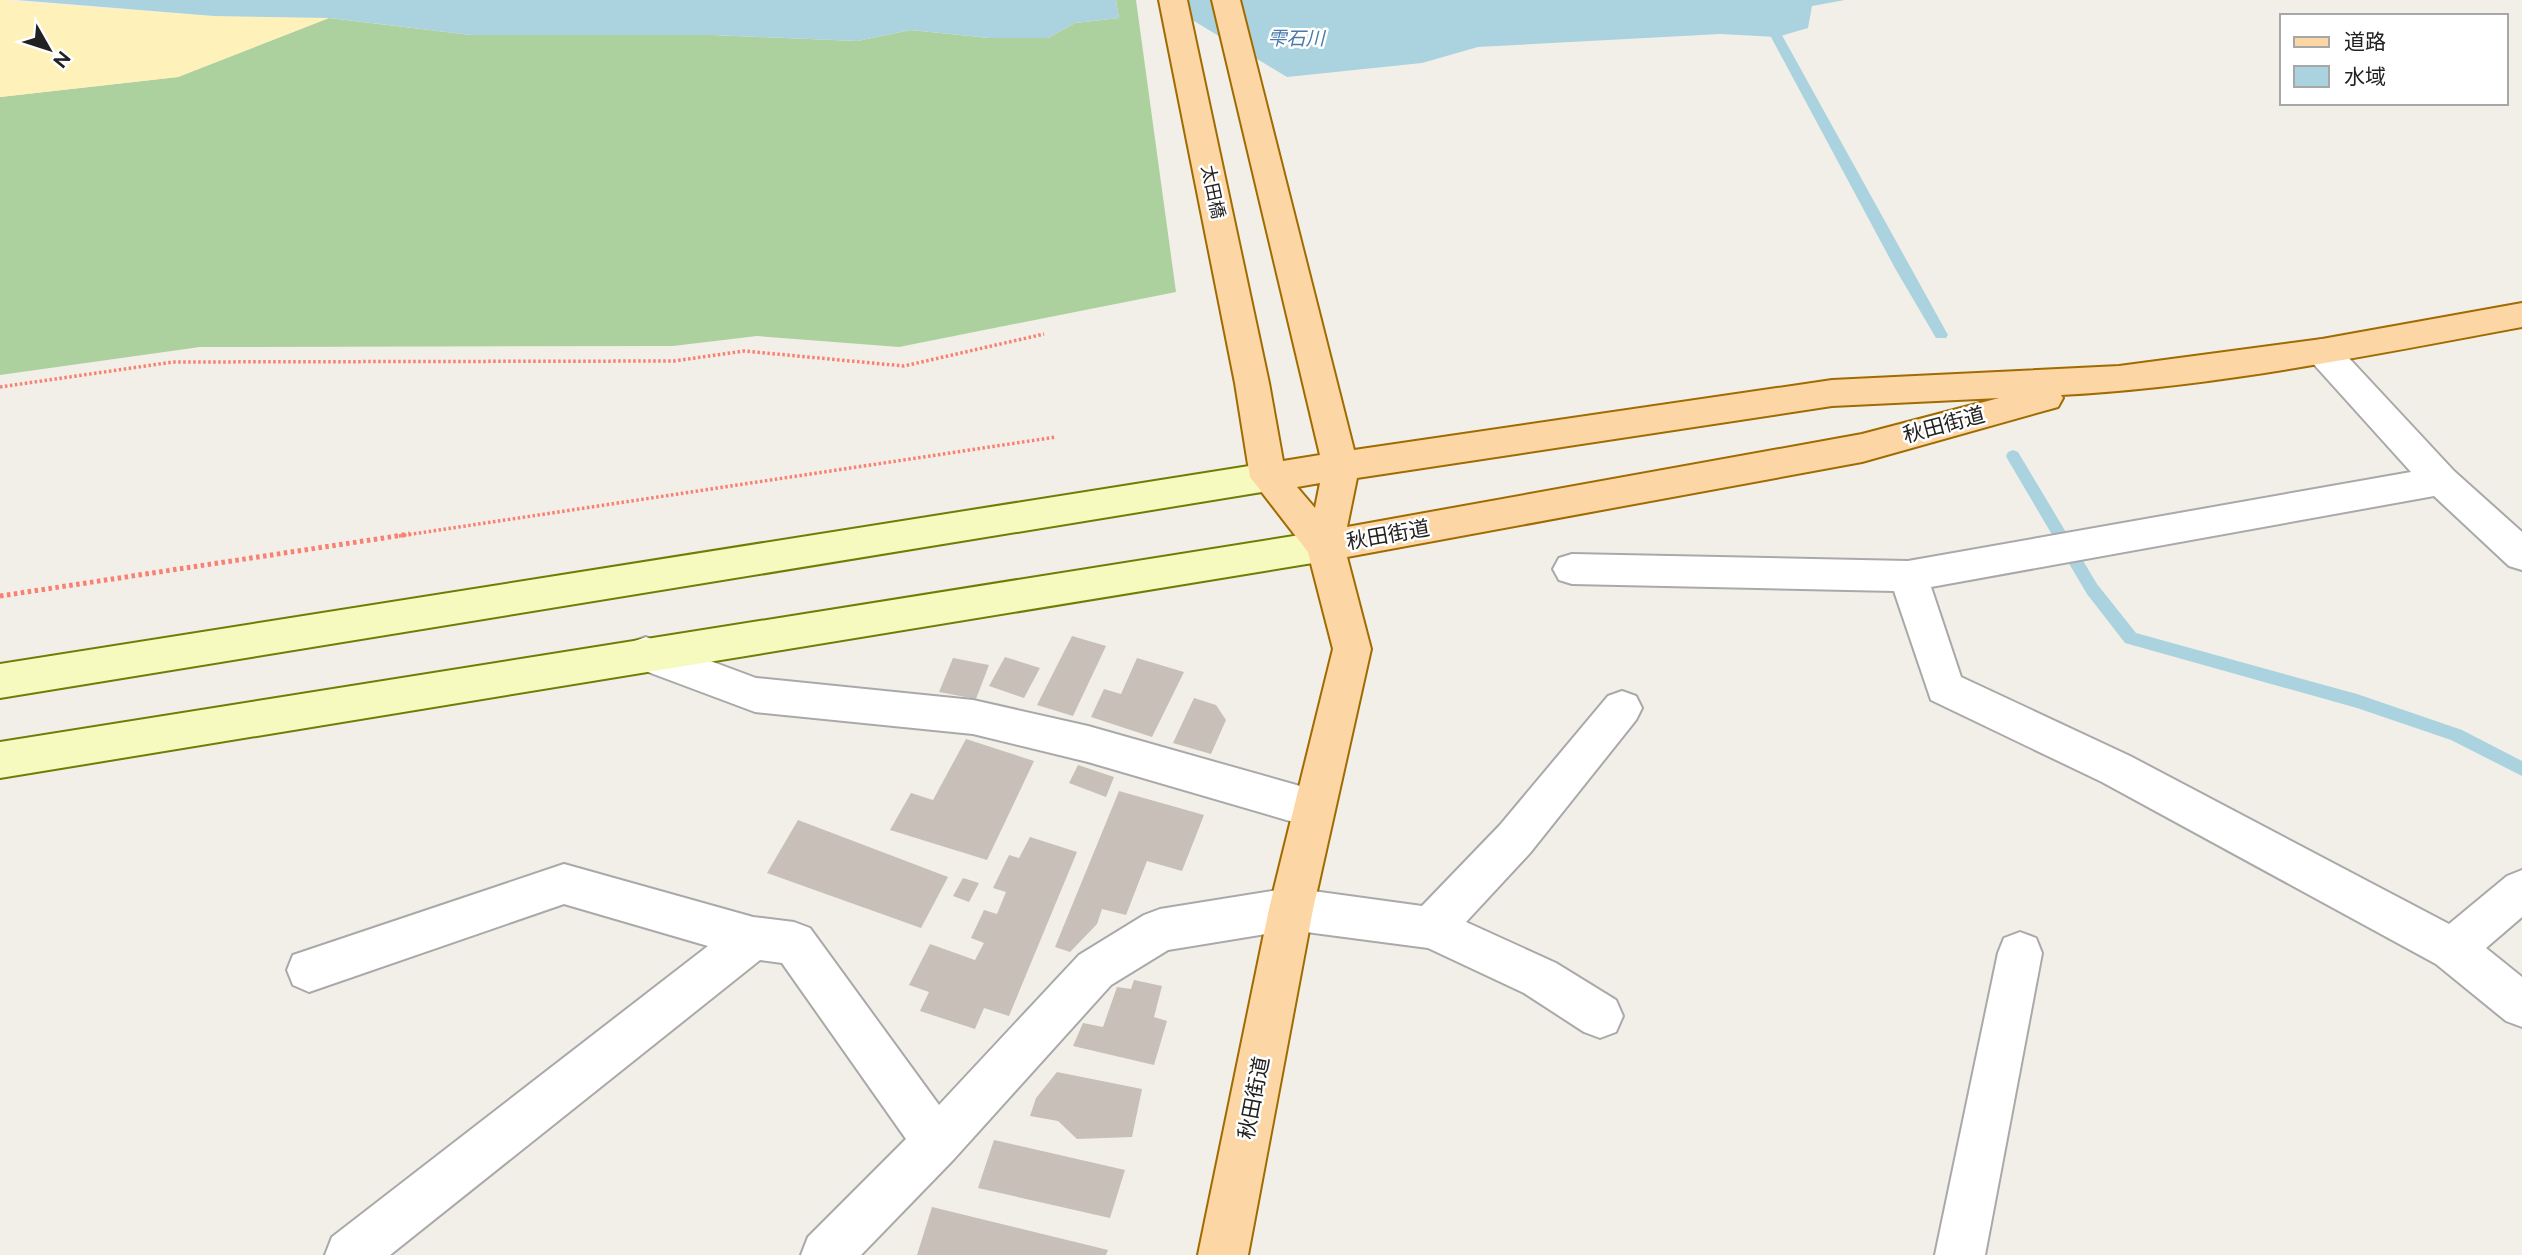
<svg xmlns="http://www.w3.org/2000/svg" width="2522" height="1255" viewBox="0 0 2522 1255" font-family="Raleway,'Noto Sans JP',sans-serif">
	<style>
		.forest { fill: #add19e }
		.sand { fill: #fff1ba }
		.water { fill: #aad3df }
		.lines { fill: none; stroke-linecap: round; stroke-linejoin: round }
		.stream { fill: #aad3df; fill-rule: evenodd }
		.building { fill: #c7bfb8 }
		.street-casing { stroke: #a9a9a9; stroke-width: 4 }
		.secondary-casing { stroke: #707d05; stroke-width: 4 }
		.primary-casing { stroke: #a06b00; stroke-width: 4 }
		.path-far1 { stroke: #fa8072; stroke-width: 3.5; stroke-dasharray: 2.5 2.5; stroke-linecap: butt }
		.path { stroke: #fa8072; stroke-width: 5; stroke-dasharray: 3.5 3.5; stroke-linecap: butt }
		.street { fill: #fff; fill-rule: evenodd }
		.secondary { fill: #f7fabf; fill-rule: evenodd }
		.primary { fill: #fcd6a4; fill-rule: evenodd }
		.labels { text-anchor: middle; stroke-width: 5; stroke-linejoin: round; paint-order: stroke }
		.far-street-label { font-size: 18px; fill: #222; stroke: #fff }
		.far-water-label { font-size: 19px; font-style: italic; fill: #4a7aab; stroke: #fff }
		.street-label { font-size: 21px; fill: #222; stroke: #fff }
	</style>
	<rect width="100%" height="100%" fill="#f2efe9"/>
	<!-- forest -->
	<path class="forest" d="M1116,0H1136L1176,292L899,347L757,336L673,346L200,347L0,375V97L178,77L329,18L471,35H713L857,41L911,30L989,38H1048L1075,23L1119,18Z"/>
	<!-- sand -->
	<path class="sand" d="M0,0L214,16L329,18L178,77L0,97Z"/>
	<!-- water -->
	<g class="water">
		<path d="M17,0H1116L1119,18L1075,23L1048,38H989L911,30L857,41L713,35H471L330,18L214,16Z"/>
		<path d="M1159,0H1845L1812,6L1808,28L1777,37L1720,34L1478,47L1422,63L1287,77Z"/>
	</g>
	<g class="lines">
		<!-- stream -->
		<g class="stream">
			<path d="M1756,0H1768L1783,37L1948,335L1946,338H1936L1896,270L1771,37Z"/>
			<path d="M2013,450L2018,452L2097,584L2136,633L2357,694L2462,730L2522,761V776L2451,740L2357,708L2125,643L2087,594L2008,460L2006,456L2008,452Z"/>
		</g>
	</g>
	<!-- building -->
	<g class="building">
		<path d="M1072,636L1106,646L1073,716L1037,705Z"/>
		<path d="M1005,657L1040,668L1024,698L989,686Z"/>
		<path d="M953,658L989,665L976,699L939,692Z"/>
		<path d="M1137,658L1184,672L1152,737L1091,717L1104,689L1121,694Z"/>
		<path d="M1194,698L1216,705L1226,720L1211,754L1173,743Z"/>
		<path d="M966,739L1034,761L987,860L890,830L911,793L933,800Z"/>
		<path d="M1078,765L1114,777L1106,797L1069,783Z"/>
		<path d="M1119,791L1204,815L1182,871L1147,861L1126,915L1102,909L1097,924L1070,952L1055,947Z"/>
		<path d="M798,820L948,877L921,928L767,873Z"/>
		<path d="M1030,837L1077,852L1009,1016L984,1008L975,1029L920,1011L929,992L909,985L930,944L975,960L984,943L971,938L984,910L997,914L1006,892L993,888L1009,855L1019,858Z"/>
		<path d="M963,878L979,883L969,902L953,896Z"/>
		<path d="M1134,980L1162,986L1154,1017L1167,1021L1154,1065L1073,1046L1083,1023L1103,1027L1117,987L1131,989Z"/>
		<path d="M1057,1072L1142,1089L1132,1137L1077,1139L1058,1121L1030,1116L1036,1098Z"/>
		<path d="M994,1140L1125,1170L1110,1218L978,1188Z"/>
		<path d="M932,1207L1108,1250L1106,1255H917Z"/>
	</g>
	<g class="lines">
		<defs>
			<g id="street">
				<path d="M2322,339L2334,342L2454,471L2522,532V570L2509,566L2434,496L1931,587L1961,677L2130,756L2449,924L2507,876L2522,870V917L2486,948L2522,977V1027L2506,1021L2436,964L2102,782L1931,700L1894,591L1572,584L1559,580L1553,569L1559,558L1572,554L1908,561L2411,472L2310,360L2305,351L2310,342Z"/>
				<path d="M646,637L756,678L973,700L1088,726L1314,790L1329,796L1335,809L1329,822L1314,828L1088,762L973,734L755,712L632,666L627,654L632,642Z"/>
				<path d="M1622,691L1636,696L1642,708L1636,720L1530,853L1466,922L1556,963L1616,1000L1623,1016L1616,1032L1600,1038L1584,1032L1524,993L1428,948L1291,930L1168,950L1111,985L954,1159L861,1255H801L808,1237L906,1139L782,963L760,960L390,1255H325L332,1237L708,946L564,904L309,992L293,985L287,970L293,955L564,864L753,917L794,922L810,928L939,1105L1079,955L1144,915L1160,909L1291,888L1422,906L1500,825L1608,696Z"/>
				<path d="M2020,932L2036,938L2042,953L1985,1255H1935L1998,953L2004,938Z"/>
			</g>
			<g id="secondary">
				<path d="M1268,463L1281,467L1286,477L1281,487L1268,491L0,698V664Z"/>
				<path d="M1325,531L1338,535L1344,546L1338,557L1325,561L0,778V742Z"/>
			</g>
			<path id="primary" d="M1159,0H1187L1269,383L1283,461L1320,455L1212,0H1240L1354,450L1832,380L2119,366L2322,339L2522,303V327C2370,355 2216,387 2061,395L2063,398L2058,407L1862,462L1347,557L1371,649L1313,909L1248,1255H1198L1269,909L1333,649L1308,552L1250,477L1235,383ZM1999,398L1862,434L1347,527L1357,478L1832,406ZM1320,483L1315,508L1297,487Z"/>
		</defs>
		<!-- street casing -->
		<use href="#street" class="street-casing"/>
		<!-- secondary casing -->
		<use href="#secondary" class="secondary-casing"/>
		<!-- primary casing -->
		<use href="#primary" class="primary-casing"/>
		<!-- path-far1 -->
		<g class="path-far1">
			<path d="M0,387L173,362L674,361L744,351L904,366L1044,334"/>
			<path d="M399,536L1056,437"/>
		</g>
		<!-- path -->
		<path class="path" d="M0,596L410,534"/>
		<!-- street -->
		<use href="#street" class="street"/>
		<!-- secondary -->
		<use href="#secondary" class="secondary"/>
		<!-- primary -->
		<use href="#primary" class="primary"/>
	</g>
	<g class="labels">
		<!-- far-street labels -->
		<g class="far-street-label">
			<text transform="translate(1213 192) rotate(78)" y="6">太田橋</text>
		</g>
		<!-- far-water labels -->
		<g class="far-water-label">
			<text x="1296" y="45">雫石川</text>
		</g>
		<!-- street labels -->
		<g class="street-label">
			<text transform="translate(1944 425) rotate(-15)" y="7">秋田街道</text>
			<text transform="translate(1388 535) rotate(-10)" y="7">秋田街道</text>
			<text transform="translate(1254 1098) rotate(-79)" y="7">秋田街道</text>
		</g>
	</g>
	<!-- legend -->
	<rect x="2280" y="14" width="228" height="91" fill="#ffffff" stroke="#a7a7a7" stroke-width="2"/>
	<rect x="2294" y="37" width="35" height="10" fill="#fcd6a4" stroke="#a7a7a7" stroke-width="2"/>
	<text x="2344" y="49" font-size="21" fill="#222222">道路</text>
	<rect x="2294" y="66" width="35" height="21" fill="#aad3df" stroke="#a7a7a7" stroke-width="2"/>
	<text x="2344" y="84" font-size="21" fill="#222222">水域</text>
	<!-- north arrow -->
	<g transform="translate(49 49) rotate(129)" stroke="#ffffff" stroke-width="5" paint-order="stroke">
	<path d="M0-5L12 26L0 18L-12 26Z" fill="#222222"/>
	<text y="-10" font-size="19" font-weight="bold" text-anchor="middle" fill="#222222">N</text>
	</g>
</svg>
